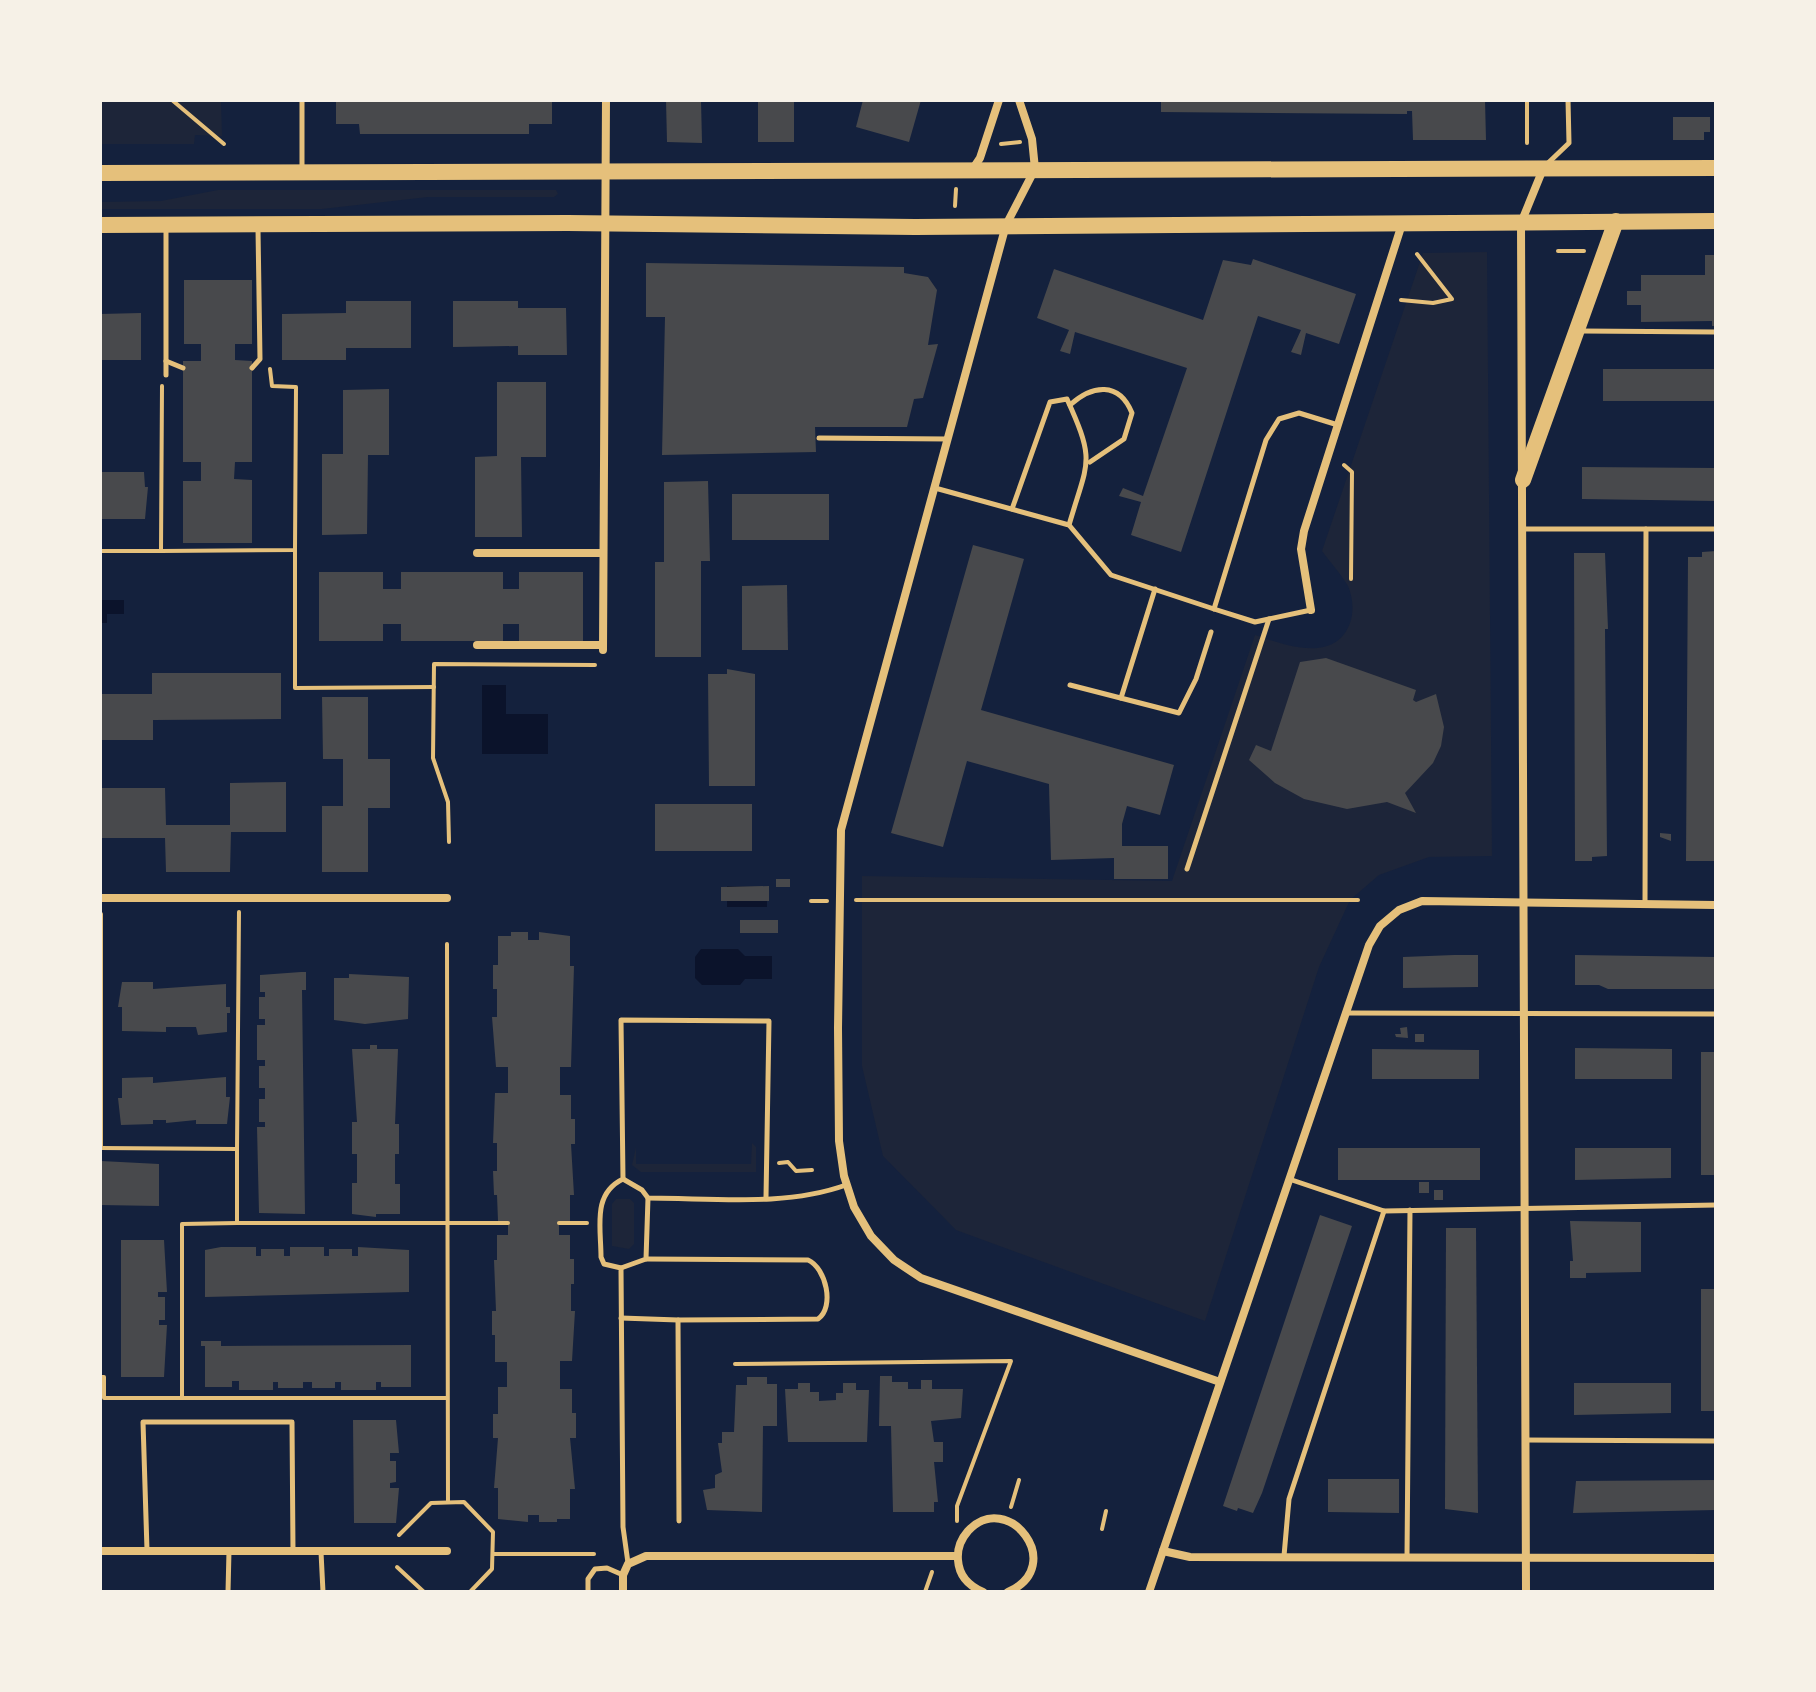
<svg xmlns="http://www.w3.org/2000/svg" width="1816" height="1692" viewBox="0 0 1816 1692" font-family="'Fira Sans',sans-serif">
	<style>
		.green { fill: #1d2539 }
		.water { fill: #0b132b }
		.building { fill: #48494c }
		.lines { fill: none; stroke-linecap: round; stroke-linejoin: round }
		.path { stroke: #e5c07b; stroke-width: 4 }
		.service { stroke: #e5c07b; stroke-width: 5 }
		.minor { stroke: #e5c07b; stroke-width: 8 }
		.primary { stroke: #e5c07b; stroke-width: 16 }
	</style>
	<rect width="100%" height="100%" fill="#14213d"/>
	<!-- green -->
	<g class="green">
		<path d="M100,100H221L222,136L195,135L194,144H100Z"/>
		<path d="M218,190H556L558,194L554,197H428L322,209H100V202L161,201Z"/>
		<path d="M1487,252L1492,856L1429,857L1379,875L1350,900L1319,967L1205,1321L956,1230L883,1156L862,1066V876L1172,881L1255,635C1284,645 1335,664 1350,623C1354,612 1353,597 1348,586C1341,574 1330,562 1322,551L1423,253Z"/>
		<path d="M752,1143L756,1147V1172H641L632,1165L636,1147V1164H751Z"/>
		<path d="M616,1199H630L634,1203V1244L629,1249L612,1246V1204Z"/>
	</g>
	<!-- water -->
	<g class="water">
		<path d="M100,600H124V614H107V623H100Z"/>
		<path d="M482,685H506V714H548V754H482Z"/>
		<path d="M727,886L767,887V907H727Z"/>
		<path d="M701,949H738L745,956H772V979H745L740,985H702L695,978V957Z"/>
	</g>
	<!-- building -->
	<g class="building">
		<path d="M336,100H552V124H529V134H360L359,124H336Z"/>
		<path d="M666,100H701L702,143L667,142Z"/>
		<rect x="758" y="100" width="36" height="42"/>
		<path d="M863,100H921L909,142L856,127Z"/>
		<path d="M1161,100H1485L1486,140H1413L1412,111H1407V114L1161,112Z"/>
		<path d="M1673,117H1710V132H1704V140H1673Z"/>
		<path d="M1705,255H1716V326H1712V321L1641,322V305H1627V291H1641V275H1705Z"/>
		<path d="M1253,259L1356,294L1339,344L1306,333L1301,355L1291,352L1301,330L1258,316L1181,552L1131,535L1141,502L1119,496L1123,488L1143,496L1187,368L1075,332L1070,354L1060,351L1069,330L1037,318L1054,269L1203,320L1223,260L1251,265Z"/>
		<path d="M646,263L904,267V273L928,277L937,290L928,345L938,344L923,398L914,399L907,427H815L816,452L662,455L665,317H646Z"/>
		<path d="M184,280H252V344H235V360L252,361V462H235L234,479L252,480V543H183V481H201V462H183V361H201V344H184Z"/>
		<path d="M346,301H411V348H346V360H282V314L346,313Z"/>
		<path d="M453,301H518V308H566L567,355H518V346L453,347Z"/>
		<path d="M141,313V360H100V314Z"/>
		<rect x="1603" y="369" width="113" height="32"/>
		<path d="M497,382H546V457H521L522,537H475V457L497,456Z"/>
		<path d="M389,389V455H368L367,534L322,535V454H343V390Z"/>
		<path d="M1582,467L1716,468V501L1582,499Z"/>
		<path d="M100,472H144L145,487H148L145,519H100Z"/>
		<path d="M708,481L710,561H701V657H655V562H664V482Z"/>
		<rect x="732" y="494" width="97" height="46"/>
		<path d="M973,545L1024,559L981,710L1174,765L1160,815L1127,806L1122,824V846H1168V879H1114V858L1051,860L1049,784L967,761L943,847L891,833Z"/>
		<path d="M1716,551V861H1686L1688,557H1702V552Z"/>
		<path d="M1574,553H1605L1608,629H1605L1607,856L1592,857V861H1575Z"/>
		<path d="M319,572H383V589H401V572H503V589H519V572H583V641H519V624H503V641H401V624H383V641H319Z"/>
		<path d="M787,585L788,650H742V586Z"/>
		<path d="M1326,658L1416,690L1413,700L1416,702L1436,694L1444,727L1441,746L1433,763L1405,793L1416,813L1387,802L1347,809L1304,799L1275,783L1249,760L1256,745L1271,751L1300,662Z"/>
		<path d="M727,669L755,674V786H709L708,674H727Z"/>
		<path d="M152,673H281V719L153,720V740H100V694H152Z"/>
		<path d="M322,697H368V759H390V808H368V872H322V806H343V759H323Z"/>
		<path d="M286,782V832H231L230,872H166L165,838H100V788H165L166,825H230V783Z"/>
		<rect x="655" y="804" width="97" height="47"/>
		<path d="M1660,833L1671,834V841L1660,837Z"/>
		<rect x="776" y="879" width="14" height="8"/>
		<path d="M769,886V901H721V887Z"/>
		<rect x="740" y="920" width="38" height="13"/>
		<path d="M511,932H528V940H539V932L570,936V966H574L571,1067H560V1095H571V1119H575V1144H571L574,1195H570V1221H559V1235H570V1259H574V1284H571V1311H575L572,1361H560V1389H572V1413H576V1438H570L575,1489H570V1519H557V1522H539V1515H528V1522L498,1519V1488H494L498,1438H493V1414H498V1387H507V1362H495V1335H492V1311H496L494,1260H497V1235H508V1221H498L497,1195H494L493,1171H497V1143H493L495,1093H508V1067H496L492,1017H497V989H493V965H498V936H511Z"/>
		<path d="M1454,955H1478V987L1403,988V957Z"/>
		<path d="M1575,955L1716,957V989H1608L1599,985H1575Z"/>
		<path d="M301,972H306V990H302L305,1214L259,1213L257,1127H265V1122H259V1099H265V1088H259V1066H265V1060H257V1025H265V1019H259V997H265V992H260V975Z"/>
		<path d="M349,974L409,977L408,1019L365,1024L334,1020V978H349Z"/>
		<path d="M122,982H153V989L226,984V1007H230V1013H227V1032L198,1035L196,1027H166V1032L122,1031V1007H118Z"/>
		<path d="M1407,1027L1408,1038L1396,1037L1395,1034H1401L1400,1028Z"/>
		<rect x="1415" y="1034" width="9" height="8"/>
		<path d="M370,1045H377V1049H398L395,1124H399V1154H395V1184H400V1214H376V1217L352,1214V1183H357V1154H352V1122H357L352,1049H370Z"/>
		<path d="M1575,1048L1672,1049V1079H1575Z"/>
		<path d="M1372,1049L1479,1050V1079H1372Z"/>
		<rect x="1701" y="1052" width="15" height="123"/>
		<path d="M153,1077V1083L226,1077V1097H230L227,1124H196V1120L166,1123V1120H153V1124L121,1125L118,1098H122V1078Z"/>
		<rect x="1338" y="1148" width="142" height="32"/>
		<path d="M1575,1148H1671V1178L1575,1180Z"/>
		<path d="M101,1161L159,1164V1206L100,1205Z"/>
		<rect x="1419" y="1182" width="10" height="11"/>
		<rect x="1434" y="1190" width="9" height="10"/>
		<path d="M1320,1215L1352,1226L1262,1493L1253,1513L1238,1508L1237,1511L1223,1506Z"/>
		<path d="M1570,1221L1641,1222V1272L1586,1273V1278H1570V1261H1573Z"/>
		<path d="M1446,1228H1476L1478,1513L1445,1509Z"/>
		<path d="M121,1240H164L167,1292H158V1297H165V1320H159V1325H167L164,1377H121Z"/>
		<path d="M221,1247H256V1256H261V1249H284V1256H290V1247H324V1256H329V1249H352V1256H358V1247L409,1250V1292L205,1297V1250Z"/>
		<rect x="1701" y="1289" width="15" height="122"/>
		<path d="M201,1341H221V1346L411,1345V1387H381V1382H376V1390H341V1382H335V1388H312V1382H303V1388H278V1382H273V1390H239V1381H232V1387H205V1346H201Z"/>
		<path d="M880,1376H892V1382H908V1389H921V1380H932V1389H963L961,1418L931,1421L934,1442H943V1462H934L938,1502H934V1512H893L891,1426H879Z"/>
		<path d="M747,1377H767V1384H777V1426H763L762,1512L707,1510L703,1490L715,1488V1475L722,1472L718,1443H722V1432H734L736,1385H747Z"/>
		<path d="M798,1383H810V1392H819V1401L836,1400V1393H843V1383H856V1390H869L867,1442H788L785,1389H798Z"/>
		<path d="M1574,1383H1671V1413L1574,1415Z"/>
		<path d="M353,1420H396L399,1453H390V1461H396V1482L390,1483V1488H399L396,1523H354Z"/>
		<path d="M1328,1479H1399V1513L1328,1512Z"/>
		<path d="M1716,1480V1510L1573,1513L1576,1481Z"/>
	</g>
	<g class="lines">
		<!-- path -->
		<g class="path">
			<path d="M172,100L224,144"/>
			<path d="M1527,143V100"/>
			<path d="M1001,144L1020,142"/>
			<path d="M955,206L956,189"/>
			<path d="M1558,251H1584"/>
			<path d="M1401,300L1433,303L1452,299L1417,254"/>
			<path d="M1344,465L1352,472L1351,579"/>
			<path d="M295,550V688L434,687"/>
			<path d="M100,551H161L162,386"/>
			<path d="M161,551L295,550L296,387L272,386L270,369"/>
			<path d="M449,842L448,802L433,758L434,664L595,665"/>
			<path d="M856,900H1358"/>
			<path d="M811,901H827"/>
			<path d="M101,914V1148"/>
			<path d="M447,944L448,1502"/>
			<path d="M100,1148L237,1149V1223H508"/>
			<path d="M237,1149L239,912"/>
			<path d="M779,1163L788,1162L796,1171L812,1170"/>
			<path d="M237,1223L182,1224V1398H447"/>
			<path d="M559,1223H587"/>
			<path d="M735,1364L1011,1361L957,1506V1521"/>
			<path d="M100,1377H104V1398H182"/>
			<path d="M1011,1507L1019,1480"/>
			<path d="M1102,1529L1106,1511"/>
			<path d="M399,1535L431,1503L464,1502L493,1532L492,1569L470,1592"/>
			<path d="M493,1554H594"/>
			<path d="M397,1567L424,1592"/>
			<path d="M925,1592L932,1572"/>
		</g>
		<!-- service -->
		<g class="service">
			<path d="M302,100V168"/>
			<path d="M1546,165L1569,143L1568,100"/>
			<path d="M1582,331L1716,332"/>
			<path d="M166,361L183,368"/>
			<path d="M252,368L260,359L258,229"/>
			<path d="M166,375V227"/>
			<path d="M1070,405C1092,385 1119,381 1132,413L1124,439L1090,462"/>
			<path d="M819,438L948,439"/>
			<path d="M935,488L1069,525L1111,575L1214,609L1255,622L1311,610"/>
			<path d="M1012,509L1050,402L1067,399C1096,463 1088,460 1069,525"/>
			<path d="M1523,529H1716"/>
			<path d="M1214,609L1266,440L1279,419L1299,413L1338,425"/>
			<path d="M1070,685L1179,713L1196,679L1211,632"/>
			<path d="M1121,698L1155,589"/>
			<path d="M1187,869L1269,619"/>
			<path d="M1645,904L1646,529"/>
			<path d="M1345,1013L1716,1014"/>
			<path d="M623,1179L642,1190L648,1198C713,1198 785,1207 846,1185"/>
			<path d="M1289,1179L1384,1211L1716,1205"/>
			<path d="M646,1259L808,1260C826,1268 835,1307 818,1319L678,1320L679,1521"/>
			<path d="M621,1268L646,1259L648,1198"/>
			<path d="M621,1318L678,1320"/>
			<path d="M1525,1440L1716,1441"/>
			<path d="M147,1550L143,1422H292L293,1551"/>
			<path d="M321,1552L323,1592"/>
			<path d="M1284,1556L1289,1499L1384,1211"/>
			<path d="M1407,1557L1410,1210"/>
			<path d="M628,1563L623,1527L621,1268L604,1264L601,1257C601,1227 592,1194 623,1179L621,1020L769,1021L766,1197"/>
			<path d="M228,1592L229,1551"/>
			<path d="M588,1592V1579L595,1569L607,1568L623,1575"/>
		</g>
		<!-- minor -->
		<g class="minor">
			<path d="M1019,100L1032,139L1035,169L1006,225L841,830L838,1028L839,1141L844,1176L854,1207L871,1236L894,1260L921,1278L1220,1382"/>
			<path d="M972,170L980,158L999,100"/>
			<path d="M477,553H603"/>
			<path d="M1311,610L1301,549L1304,531L1402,224"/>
			<path d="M477,645H603"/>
			<path d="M603,650L606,100"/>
			<path d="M100,898H447"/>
			<path d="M100,1551H447"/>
			<path d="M1163,1551L1190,1557L1716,1558"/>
			<path d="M623,1592V1575L628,1564L646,1556H957"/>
			<path d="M983,1592C969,1586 959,1576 958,1560C957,1549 961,1539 968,1531C1008,1488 1068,1566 1008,1592"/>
			<path d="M1149,1592L1369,945L1380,926L1399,910L1422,901L1716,905"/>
			<path d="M1526,1592L1521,223L1543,169"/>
		</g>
		<!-- primary -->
		<g class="primary">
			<path d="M100,173L1716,168"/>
			<path d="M100,225L568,223L915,227L1716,221"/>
			<path d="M1523,480L1616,221"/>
		</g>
	</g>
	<!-- border -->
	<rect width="1816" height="1692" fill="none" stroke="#f6f1e7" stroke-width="204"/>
</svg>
